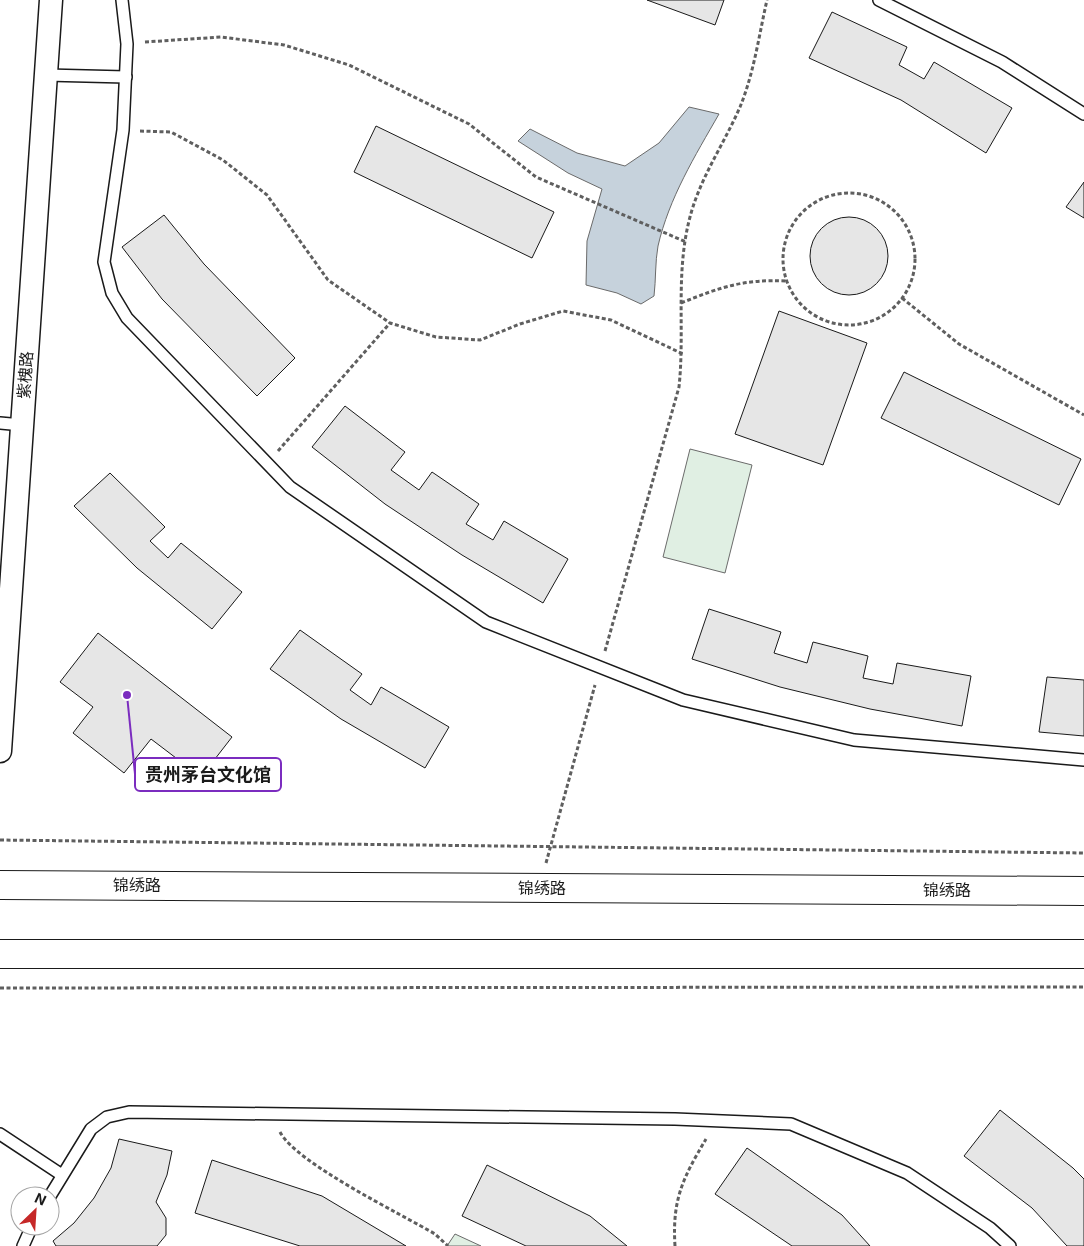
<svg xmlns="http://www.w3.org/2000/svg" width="1084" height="1246" viewBox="0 0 1084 1246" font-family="Inter,'Noto Sans SC',sans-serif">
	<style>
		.green { fill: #e0efe3; stroke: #6a6a6a }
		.water { fill: #c6d2dc; stroke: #6a6a6a }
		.building { fill: #e6e6e6; stroke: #1a1a1a }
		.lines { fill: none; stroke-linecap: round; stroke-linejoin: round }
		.service-casing { stroke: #1a1a1a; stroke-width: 14 }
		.minor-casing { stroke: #1a1a1a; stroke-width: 25 }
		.secondary-casing { stroke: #1a1a1a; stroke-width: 30 }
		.path { stroke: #5f5f5f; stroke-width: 3; stroke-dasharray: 4 2.5; stroke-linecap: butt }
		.service { stroke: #fff; stroke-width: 11 }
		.minor { stroke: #fff; stroke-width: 22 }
		.secondary { stroke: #fff; stroke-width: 28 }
		.labels { text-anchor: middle; stroke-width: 4; stroke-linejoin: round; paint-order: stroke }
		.street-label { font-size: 16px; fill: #1a1a1a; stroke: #fff }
		.leader { fill: none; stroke: #7b2cbf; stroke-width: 2 }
		.callout-dot { fill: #7b2cbf; stroke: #fff; stroke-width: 2 }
		.callout { fill: #fff; stroke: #7b2cbf; stroke-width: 2 }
		.callout-label { font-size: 18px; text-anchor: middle; font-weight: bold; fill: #1a1a1a }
	</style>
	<rect width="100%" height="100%" fill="#fff"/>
	<!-- green -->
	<g class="green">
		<path d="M690,449L752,465L725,573L663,557Z"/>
		<path d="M455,1234L481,1246H447Z"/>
	</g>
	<!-- water -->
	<path class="water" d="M689,107L719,114C695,156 669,198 658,246C655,262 656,280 654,296L641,304L617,293L586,285L587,241L602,189L568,173L518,141L530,129L577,153L625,166L659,143Z"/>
	<!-- building -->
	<g class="building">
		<path d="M647,0H724L715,25Z"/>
		<path d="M832,12L907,47L899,65L924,79L934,62L1012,108L986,153L901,100L809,58Z"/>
		<path d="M376,126L554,212L532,258L354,172Z"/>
		<path d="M1084,182V218L1066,207Z"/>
		<path d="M164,215L204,264L295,358L257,396L162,299L122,247Z"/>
		<circle cx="849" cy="256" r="39"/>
		<path d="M779,311L867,343L823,465L735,434Z"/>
		<path d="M904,372L1081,459L1059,505L881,418Z"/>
		<path d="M345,406L405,452L391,470L419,490L432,472L479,504L466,524L493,540L504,521L568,559L543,603L462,555L385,504L312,447Z"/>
		<path d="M110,473L165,527L150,541L168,558L181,543L242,592L212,629L137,568L74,506Z"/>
		<path d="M709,609L781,632L774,653L807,663L813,642L868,656L863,678L893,684L897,663L971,676L962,726L870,709L780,687L692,659Z"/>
		<path d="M300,630L362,674L350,690L371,705L381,687L449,727L425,768L341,719L270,669Z"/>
		<path d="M98,633L232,737L201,777L151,739L124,773L73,733L93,707L60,682Z"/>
		<path d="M1047,677L1084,680V736L1039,732Z"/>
		<path d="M1000,1110L1073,1168L1084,1179V1246H1067L1032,1208L964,1156Z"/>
		<path d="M119,1139L172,1151L167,1175L156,1202L166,1218V1235L157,1246H56L53,1241L74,1223L94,1198L111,1168Z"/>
		<path d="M747,1148L842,1215L870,1246H792L715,1194Z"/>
		<path d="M212,1160L322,1196L406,1246H300L195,1213Z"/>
		<path d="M487,1165L590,1216L627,1246H526L462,1216Z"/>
	</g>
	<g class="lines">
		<defs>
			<g id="service">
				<path d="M122,0L127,44L123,130L104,262L112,293L127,318L290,487L486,622L683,700L854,740L1084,760"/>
				<path d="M879,0L1002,62L1084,114"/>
				<path d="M46,75L126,77"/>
				<path d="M0,423L22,425"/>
				<path d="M0,1134L62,1175"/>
				<path d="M50,1196L91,1129L107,1117L129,1112L675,1119L791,1124L907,1173L990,1228L1010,1246"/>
				<path d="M23,1246L32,1226"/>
			</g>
			<path id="minor" d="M0,751L51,0"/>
			<g id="secondary">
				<path d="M0,885L1084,891"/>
				<path d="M0,954H1084"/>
			</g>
		</defs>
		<!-- service casing -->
		<use href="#service" class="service-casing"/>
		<!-- minor casing -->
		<use href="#minor" class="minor-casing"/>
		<!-- secondary casing -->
		<use href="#secondary" class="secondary-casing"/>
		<!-- path -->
		<g class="path">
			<path d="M145,42L221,37L284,45L349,65L469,124L536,177L686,242"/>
			<path d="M140,131L171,132L223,160L267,195L328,280L390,323L436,337L480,340L520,324L563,311L611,320L683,354"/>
			<circle cx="849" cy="259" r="66"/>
			<path d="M902,298L959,344L1084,415"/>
			<path d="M681,303C721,287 743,279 787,281"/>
			<path d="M278,451L390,323"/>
			<path d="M605,651L679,387C685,331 675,273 690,217C700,178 724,144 740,107C754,73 759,35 767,0"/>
			<path d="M0,840L1084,853"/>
			<path d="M546,863L595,685"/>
			<path d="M0,988L1084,987"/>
			<path d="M280,1132C296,1163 401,1214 435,1234L448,1246"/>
			<path d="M675,1246C672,1199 683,1178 706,1139"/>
		</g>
		<!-- service -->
		<use href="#service" class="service"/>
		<!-- minor -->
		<use href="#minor" class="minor"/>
		<!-- secondary -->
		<use href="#secondary" class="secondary"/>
	</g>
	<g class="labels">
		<!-- street labels -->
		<g class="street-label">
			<text transform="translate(25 375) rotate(-86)" y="6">紫槐路</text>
			<text x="137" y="891">锦绣路</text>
			<text x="542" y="894">锦绣路</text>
			<text x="947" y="896">锦绣路</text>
		</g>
	</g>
	<!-- callouts -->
	<path class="leader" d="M127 695L135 774"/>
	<circle class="callout-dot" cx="127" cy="695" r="5"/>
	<rect class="callout" x="135" y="758" width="146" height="33" rx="5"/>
	<g class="callout-label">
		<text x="208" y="781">贵州茅台文化馆</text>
	</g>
	<!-- north arrow -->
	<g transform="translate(35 1211) rotate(25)"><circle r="24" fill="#ffffff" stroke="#a3a3a3"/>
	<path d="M0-4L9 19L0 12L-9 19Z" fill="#c62828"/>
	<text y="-8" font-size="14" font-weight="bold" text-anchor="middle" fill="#1a1a1a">N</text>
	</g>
</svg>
